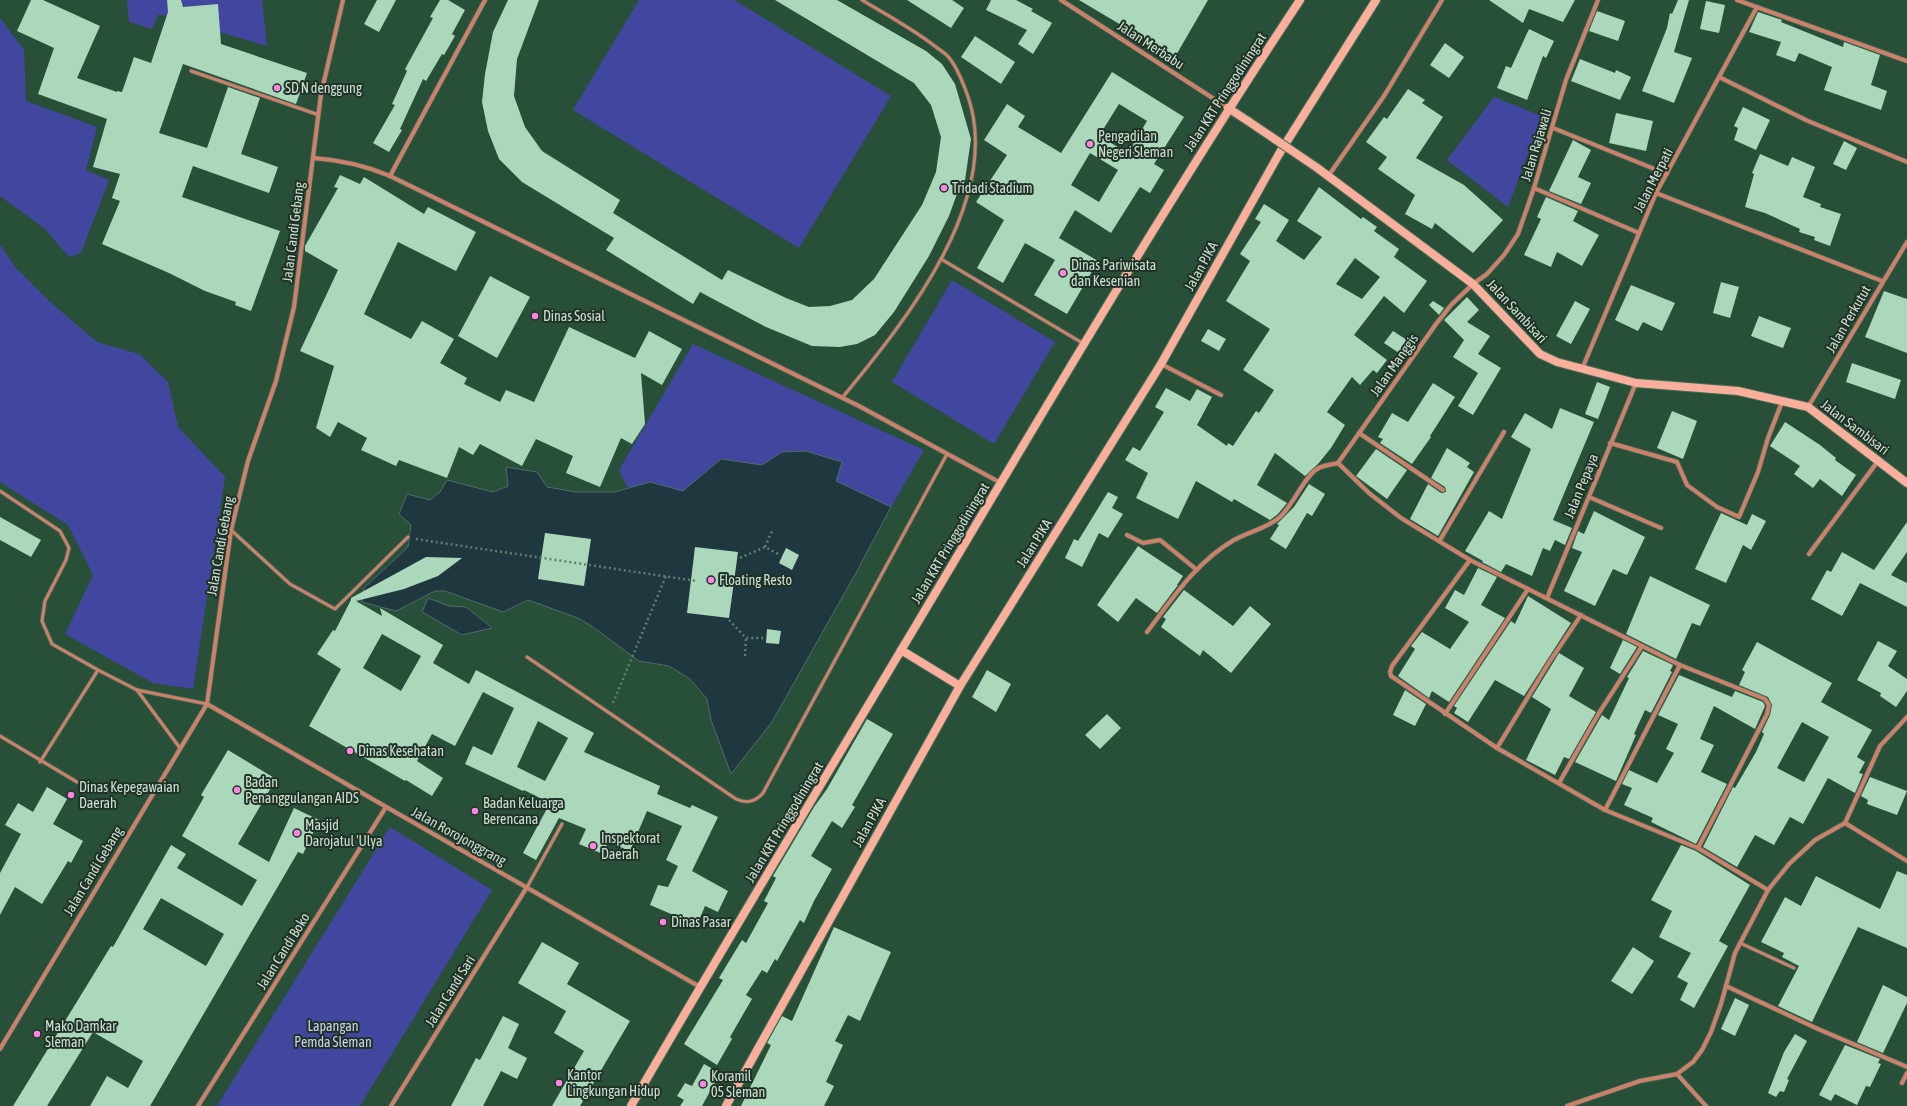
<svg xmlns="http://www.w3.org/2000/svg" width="1907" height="1106" viewBox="0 0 1907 1106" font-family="'Asap Condensed',sans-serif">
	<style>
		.green { fill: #41479e }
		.water { fill: #1f383f; stroke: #526a6b }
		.building { fill: #abd7bb; fill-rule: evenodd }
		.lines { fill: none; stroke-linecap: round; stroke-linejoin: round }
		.service-casing { stroke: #486d57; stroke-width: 4.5 }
		.minor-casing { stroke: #486d57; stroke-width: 5.5 }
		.secondary-casing { stroke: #486d57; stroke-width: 10 }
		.path { stroke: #5e806b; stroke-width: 2.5; stroke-dasharray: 2 3; stroke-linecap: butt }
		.service { stroke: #cd806b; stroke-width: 3 }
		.minor { stroke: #cd806b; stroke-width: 4 }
		.secondary { stroke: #f9af9b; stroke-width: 8 }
		.secondary-bridge-casing { stroke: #486d57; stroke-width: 10; stroke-linecap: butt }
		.secondary-bridge { stroke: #f9af9b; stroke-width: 8 }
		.poi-dot { fill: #fd86e2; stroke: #203126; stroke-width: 1.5 }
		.labels { text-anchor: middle; stroke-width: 4; stroke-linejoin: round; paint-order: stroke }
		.street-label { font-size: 14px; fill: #cae0d1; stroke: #203126 }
		.poi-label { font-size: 14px; fill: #cae0d1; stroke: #203126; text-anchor: start }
		.park-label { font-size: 14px; fill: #ccd1ed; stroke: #203126 }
	</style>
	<rect width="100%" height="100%" fill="#285038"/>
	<!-- green -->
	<g class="green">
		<path d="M127,0H262L267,46L159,14L152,29L129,22Z"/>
		<path d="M639,0H734L891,96L799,248L573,110Z"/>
		<path d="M0,18L24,50L26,101L97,127L86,170L109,180L81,253L69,257L44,228L0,196Z"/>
		<path d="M1494,97L1542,116L1508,207L1447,160Z"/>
		<path d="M0,245L15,267L49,301L97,342L139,354L168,382L178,427L225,477L193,689L153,683L65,634L93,575L68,525L0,482Z"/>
		<path d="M952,280L1055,342L994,444L892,382Z"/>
		<path d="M693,344L924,450L891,507L835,481L842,462L782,452L762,465L721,459L683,491L650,482L628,488L619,470Z"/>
		<path d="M390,827L492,890L360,1106H217Z"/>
	</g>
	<!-- water -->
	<g class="water">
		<path d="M806,451L842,462L836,481L891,507L857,571L772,722L731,774L711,720L707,699L690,679L669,666L639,661L593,627L578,618L528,600L503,612L445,591H435L396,611L362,602L364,588L408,547L411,525L399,514L407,494L430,500L440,492L447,480L493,492L508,486L506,467L537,472L547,487L576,492H615L650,482L683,491L721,459L762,465L782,452Z"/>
		<path d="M428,598L449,606L466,607L492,628L462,635L422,612Z"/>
	</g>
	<!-- building -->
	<g class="building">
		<path d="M31,0H43L100,26L77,78L117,92V91L122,92L134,57L151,63L168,12L167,0H181L183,7L218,4L221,44L307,73L296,104L183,64L159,133L207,148L228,87L260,98L241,154L278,167L269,193L193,166L182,197L280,231L251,311L235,305L236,302L205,291L169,273L102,244L120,201L112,198L120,174L93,167L107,119L38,94L54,48L17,31Z"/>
		<path d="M377,0H396L379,32L364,24Z"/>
		<path d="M440,0H448L465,10L452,34L455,36L444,55L442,54L426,81L423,79L400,129L402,130L389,152L373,143L395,105L392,104L407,71L405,69L433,18L430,17Z"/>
		<path d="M508,0H539L517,59L514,96L525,127L542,151L620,200L613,213L722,280L728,270L786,298L809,307L830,306L852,300L874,279L922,205L936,172L941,137L931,105L914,83L775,0H837L926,51L942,64L955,84L971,139L963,194L958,191L949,216L929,256L894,312L875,335L857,344L840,347L812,346L766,327L700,292L693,304L606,250L614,238L522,182L499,159L488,131L482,102L485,74L493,32Z"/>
		<path d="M907,0H952L964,8L951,28Z"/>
		<path d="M991,0H1016L1033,9L1031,11L1052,23L1033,54L1018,44L1027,30L986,10Z"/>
		<path d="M1079,0H1208L1175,57Z"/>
		<path d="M1489,0H1575L1563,22L1529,9L1523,23Z"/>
		<path d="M1678,0H1689L1674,52L1692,58L1674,103L1642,91L1667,28L1670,13L1672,14Z"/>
		<path d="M1706,1L1725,5L1719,33L1700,29Z"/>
		<path d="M1597,11L1625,21L1618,41L1589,31Z"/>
		<path d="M1758,12L1782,20L1781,22L1843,47L1844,42L1880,55L1871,85L1887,91L1881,110L1824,90L1832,67L1799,53L1795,62L1776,55L1781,42L1749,32Z"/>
		<path d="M1529,29L1554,41L1546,58L1543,56L1527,100L1497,88L1506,66L1511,68Z"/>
		<path d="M975,36L1015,62L1001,84L961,57Z"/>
		<path d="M1445,43L1464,57L1449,78L1430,65Z"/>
		<path d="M1580,59L1615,73L1616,70L1631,77L1620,100L1571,81Z"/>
		<path d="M1112,72L1184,117L1154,164L1164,170L1150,193L1140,187L1111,233L1075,210L1059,238L1098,261L1067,314L1034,295L1055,260L1025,243L1003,283L977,268L1004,220L976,202L1007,155L984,140L1007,104L1025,116L1018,127L1061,153ZM1119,104L1147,121L1128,153L1099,136ZM1090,153L1118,170L1099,202L1071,185Z"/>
		<path d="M1408,89L1425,100L1422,103L1443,117L1416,158L1464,185L1503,220L1473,253L1435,223L1432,229L1405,214L1415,195L1378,169L1387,157L1366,142L1384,117L1387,119Z"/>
		<path d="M1743,107L1770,120L1756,150L1734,140L1738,128L1734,126Z"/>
		<path d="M1616,113L1653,121L1646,151L1609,143Z"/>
		<path d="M1573,140L1591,150L1578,177L1591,183L1581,204L1549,191Z"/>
		<path d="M1844,141L1857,148L1846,170L1833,164Z"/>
		<path d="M1760,154L1788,166L1792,157L1815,167L1803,197L1821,204L1820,207L1841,214L1830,246L1814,240L1815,237L1799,232L1800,229L1765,213L1745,207L1754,174L1752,173Z"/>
		<path d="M340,175L360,184L364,177L424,214L428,207L476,232L456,271L398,242L364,314L411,339L422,321L454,339L440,363L467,378L464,384L500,402L506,390L534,402L569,327L635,358L649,331L682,349L662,385L641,373L645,424L632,444L621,438L600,487L566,473L573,456L536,439L522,466L480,444L473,455L459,447L447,478L399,460L396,466L361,450L367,438L338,422L330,437L316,428L334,366L300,351L338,270L305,251V246L338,188L334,187Z"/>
		<path d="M1319,187L1361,219L1363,217L1377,227L1374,231L1399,249L1394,257L1427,281L1404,313L1384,296L1354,335L1387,360L1377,373L1373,370L1360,385L1352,377L1327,412L1345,425L1331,448L1318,464L1305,476L1275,453L1257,485L1287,503L1278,514L1270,520L1234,499L1232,502L1196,481L1178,519L1136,498L1148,473L1125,460L1133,447L1140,451L1164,412L1155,407L1166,388L1190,401L1197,389L1212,397L1197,425L1227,446L1228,443L1233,446L1256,411L1259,413L1274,390L1243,370L1270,329L1226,301L1250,261L1240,254L1261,222L1255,219L1264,204L1289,220L1276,241L1304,260L1322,237L1297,221ZM1355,258L1380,277L1362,299L1336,284Z"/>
		<path d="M1546,197L1578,211L1573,221L1599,235L1582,266L1557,252L1551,267L1524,255L1541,219L1537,217Z"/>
		<path d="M490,276L530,297L497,358L458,336Z"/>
		<path d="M1721,282L1739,287L1730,318L1713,313Z"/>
		<path d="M1631,285L1675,303L1662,331L1643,322L1638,331L1615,320Z"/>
		<path d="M1884,291L1907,299V353L1865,337Z"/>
		<path d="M1467,297L1479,310L1467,322L1490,336L1478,354L1501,368L1473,415L1458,406L1478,373L1453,357L1464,340L1444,320Z"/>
		<path d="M1433,301L1444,308L1439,315L1429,305Z"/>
		<path d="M1575,301L1590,309L1571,344L1556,336Z"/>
		<path d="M1759,316L1791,328L1783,348L1751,336Z"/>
		<path d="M1208,329L1226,339L1219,351L1201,341Z"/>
		<path d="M1393,331L1413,344L1405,357L1384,343Z"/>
		<path d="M1852,363L1901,380L1895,399L1846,382Z"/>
		<path d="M1597,382L1610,387L1598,419L1585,414Z"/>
		<path d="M1433,383L1455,397L1430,436L1431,437L1412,464L1380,443L1383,439L1378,437L1392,413L1408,422Z"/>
		<path d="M1560,408L1594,422L1553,520L1572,528L1565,545L1555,540L1550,551L1543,548L1532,576L1506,564L1501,572L1482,562L1483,561L1465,551L1489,511L1502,519L1531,449L1511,437L1525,413L1552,429Z"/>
		<path d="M1672,411L1697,421L1683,459L1657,448Z"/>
		<path d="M1785,422L1820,445L1836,458L1835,460L1856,475L1842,496L1820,479L1813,488L1794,474L1800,466L1770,446Z"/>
		<path d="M1447,448L1470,463L1467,467L1474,472L1438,536L1410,519L1428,484L1441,493L1446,492L1445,487L1431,478Z"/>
		<path d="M1376,449L1407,470L1387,499L1356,476Z"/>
		<path d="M1309,484L1325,494L1312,516L1307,513L1286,549L1270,539L1279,525L1277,524L1294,507Z"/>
		<path d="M1108,492L1118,497L1112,508L1123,514L1108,538L1099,533L1082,567L1065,558L1074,539L1078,541Z"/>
		<path d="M1594,511L1645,537L1627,575L1613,569L1595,606L1564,591L1582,552L1572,548L1578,531L1584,534Z"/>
		<path d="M1721,513L1747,525L1752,514L1766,521L1751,550L1743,545L1726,583L1695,569Z"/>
		<path d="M0,517L41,540L31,557L0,540Z"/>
		<path d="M1907,522V552L1891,575L1907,583V607L1860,583L1842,616L1811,599L1827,570L1831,572L1842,552L1874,570Z"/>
		<path d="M545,533L591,539L584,586L538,579Z"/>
		<path d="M1138,546L1183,576L1177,585H1178L1157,613L1136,598L1118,622L1097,605Z"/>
		<path d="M695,547L738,552L729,618L687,613Z"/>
		<path d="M786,548L799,555L792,570L779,563Z"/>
		<path d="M426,557L462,558L438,576L404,589L356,601L382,616L380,608L443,645L433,663L469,684L476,670L594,733L584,752L660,786L657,794L690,808L692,805L718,817L692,871L728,891L718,912L705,906L697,925L650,905L658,885L668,887L678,866L666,860L682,826L647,811L630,851L608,842L603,854L579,844L586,829L559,818L536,860L523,853L550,803L524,790L523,791L465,764L473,746L492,755L514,708L483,692L455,746L432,734L417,761L443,778L432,796L406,780L405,781L309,726L341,669L317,654L333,630L335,631L351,600V598ZM382,634L421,656L401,691L363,668ZM538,721L568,738L545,781L517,767Z"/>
		<path d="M1478,568L1497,577L1481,605L1505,618L1449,702L1432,691L1429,698L1398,676L1415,649L1411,646L1422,632L1450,649L1469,622L1445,608L1455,590L1464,595Z"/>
		<path d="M1650,576L1710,605L1700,626L1692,623L1676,659L1626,634Z"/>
		<path d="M1184,590L1233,626L1250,606L1271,624L1231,673L1203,650L1200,656L1161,627L1166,619L1163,617Z"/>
		<path d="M1528,596L1571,623L1524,696L1495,680L1468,722L1454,713L1457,708L1454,706L1511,621L1515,624Z"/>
		<path d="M767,629L781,631L779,644L766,643Z"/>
		<path d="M1623,640L1637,647L1620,674L1610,668Z"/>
		<path d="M1878,641L1897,651L1888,666L1907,679V691L1896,707L1880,696L1881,693L1857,680Z"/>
		<path d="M1757,642L1832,683L1821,702L1872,730L1857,757L1865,762L1859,773L1863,774L1855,793L1828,778L1803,824L1790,817L1774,845L1755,835L1737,867L1703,847L1733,787L1735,788L1756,752L1764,734L1762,732L1770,715L1772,705L1768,697L1739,685L1745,672L1742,670ZM1802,722L1829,737L1804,782L1777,768Z"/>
		<path d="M1643,651L1673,665L1670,671L1672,672L1651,713L1645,710L1634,734L1636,735L1616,781L1575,762L1602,715L1609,720L1629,678L1627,677Z"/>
		<path d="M1559,653L1584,668L1569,696L1596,712L1569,759L1564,757L1555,775L1526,760L1551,709L1532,697Z"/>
		<path d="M987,670L1011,684L996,712L972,697Z"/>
		<path d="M1679,675L1732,697L1735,691L1763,702L1765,706L1755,729L1714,706L1700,739L1714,745L1701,772L1727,784L1696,844L1651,822L1653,818L1624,805L1632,788L1622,784L1629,770L1657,783L1674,753L1666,749L1678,724L1658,715Z"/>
		<path d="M1405,690L1426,704L1415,726L1393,715Z"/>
		<path d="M1107,714L1121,728L1100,749L1085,735Z"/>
		<path d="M867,719L893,734L852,805L855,807L842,828L832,821L811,856L832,869L814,901L804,923L800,920L777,961L775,959L767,973L762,970L746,995L752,999L730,1037L732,1039L717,1065L684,1044L723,980L719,978L734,953L742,940L746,943L768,903L764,901L776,878L773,876L814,807L827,789Z"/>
		<path d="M228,750L276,779L238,844L269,862L294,808L319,820L303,854L298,852L150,1106H90L107,1076L128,1088L143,1061L93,1032L47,1106H13L111,946L113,947L171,845L186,854L177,868L242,906L257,880L182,836L204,797L201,795ZM161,898L224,934L206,966L143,929Z"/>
		<path d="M1870,777L1907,791L1897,815L1867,804L1868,800L1861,796Z"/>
		<path d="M47,787L67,799L53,824L83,841L71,863L68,861L42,904L15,887L0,915V873L21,834L5,825L18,803L33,812Z"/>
		<path d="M1681,845L1696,851L1750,885L1719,941L1728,946L1694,1008L1680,1000L1688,983L1677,977L1691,953L1659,937L1672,911L1651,900Z"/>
		<path d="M1897,871L1907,875V948L1858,927L1812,1022L1778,1006L1799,966L1782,957L1784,953L1761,942L1785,897L1801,906L1816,876L1880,909Z"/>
		<path d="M834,927L891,952L860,1021L848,1015L835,1041L843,1045L826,1082L834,1086L824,1106H741L771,1045L767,1043L782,1016L792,1021Z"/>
		<path d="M542,942L579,963L567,984L630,1021L580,1106H552L584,1051L554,1033L566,1011L518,983Z"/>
		<path d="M1633,947L1654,961L1632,994L1611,981Z"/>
		<path d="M1883,985L1907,997V1003L1883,1053L1857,1042Z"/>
		<path d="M1735,998L1749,1005L1735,1036L1721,1029Z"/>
		<path d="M503,1016L519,1024L508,1048L527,1058L517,1079L501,1071L483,1106H451L476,1058L480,1060Z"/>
		<path d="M1795,1034L1807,1041L1787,1079L1789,1080L1784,1092L1780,1091L1776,1097L1768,1093L1784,1052Z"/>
		<path d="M1845,1045L1880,1059L1878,1063L1881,1064L1870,1087L1866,1086L1857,1105L1835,1094L1831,1101L1819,1095Z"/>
		<path d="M704,1064L720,1073L702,1106H680L684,1100L677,1096L685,1083L692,1086Z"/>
	</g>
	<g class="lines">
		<defs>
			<g id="service">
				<path d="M191,71L319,115"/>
				<path d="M941,259L1084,344"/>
				<path d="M842,398C905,322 1007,196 966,91C962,81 957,67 950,59C947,54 941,51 936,47C913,29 887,15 862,0"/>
				<path d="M0,491L60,531L69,548L66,560L45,601L42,621L52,644L98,670L137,690L207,704"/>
				<path d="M231,530L290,584L335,609L408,537"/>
				<path d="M527,657L736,799C747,804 755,802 763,793L947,454"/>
				<path d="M137,690L180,748"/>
				<path d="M0,736L77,782"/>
				<path d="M40,762L98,670"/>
				<path d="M527,887L562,824"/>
				<path d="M1740,943L1794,968"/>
			</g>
			<g id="minor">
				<path d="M1061,0L1228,108"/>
				<path d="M1737,0L1907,61"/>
				<path d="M1719,77L1808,121L1907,162"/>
				<path d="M1553,128L1667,174"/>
				<path d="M313,158C342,160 364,165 390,176L859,406L1001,483"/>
				<path d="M1329,175L1384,96L1442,0"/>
				<path d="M390,176L485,0"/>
				<path d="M1534,188L1639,233"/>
				<path d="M1656,193L1882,281"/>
				<path d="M1161,364L1221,395"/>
				<path d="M1582,369L1656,193L1757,7"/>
				<path d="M1808,407L1907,242"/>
				<path d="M1359,433L1443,490"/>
				<path d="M1610,443L1677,462L1687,485L1717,507L1739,517L1758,472L1768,438L1782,402"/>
				<path d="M1338,463L1369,493L1401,518L1470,560L1680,665L1765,699L1769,705L1767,714L1698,848"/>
				<path d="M1338,463L1436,324L1452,304L1473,284L1487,274L1504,255L1518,234L1534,188L1566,80L1598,0"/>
				<path d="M1589,497L1661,528"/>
				<path d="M1127,535L1143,543L1160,540L1197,570"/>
				<path d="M1440,540L1504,432"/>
				<path d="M1809,554L1878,461"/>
				<path d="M1470,560L1392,666L1390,672L1391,676L1497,748L1605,810"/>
				<path d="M1547,598L1636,383"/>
				<path d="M1147,632C1172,599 1197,561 1234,540C1250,531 1266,529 1280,517C1294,504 1304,477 1317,469C1323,465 1331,465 1338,463"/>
				<path d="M1680,665L1605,810L1698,848L1768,890"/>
				<path d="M207,704L700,987"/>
				<path d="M1445,714L1528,589"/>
				<path d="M1907,717L1880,746L1845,823L1907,861"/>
				<path d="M1497,748L1548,664L1581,615"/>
				<path d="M1559,783L1599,713L1642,646"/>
				<path d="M1726,986L1818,1029L1907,1067"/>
				<path d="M0,1049L207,704L231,530L248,461L276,381L294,307L321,94L343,0"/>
				<path d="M1677,1074L1706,1106"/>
				<path d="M1902,1083L1907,1073"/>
				<path d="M198,1106L386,807"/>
				<path d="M391,1106L527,887"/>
				<path d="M1567,1106L1640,1081L1677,1074L1693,1062L1702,1050L1711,1032L1721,1004L1735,953L1768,890L1789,864L1815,840L1845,823"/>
			</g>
			<g id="secondary">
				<path d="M1228,108L1248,121"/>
				<path d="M1316,167L1473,284L1540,354L1557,362L1636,383L1738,391L1808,407L1907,483"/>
				<path d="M901,650L960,686"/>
				<path d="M631,1106C735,926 843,748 949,570C1063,378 1177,186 1300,0"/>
				<path d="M726,1106L960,686L1161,364L1279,154L1376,0"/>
			</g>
		</defs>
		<!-- service casing -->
		<use href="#service" class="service-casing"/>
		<!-- minor casing -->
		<use href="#minor" class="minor-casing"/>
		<!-- secondary casing -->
		<use href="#secondary" class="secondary-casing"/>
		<!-- path -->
		<g class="path">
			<path d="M416,539L696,581"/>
			<path d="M765,547L772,531"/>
			<path d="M740,558L765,547L780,555"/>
			<path d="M729,620L746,638H764"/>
			<path d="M745,656L746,638"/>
			<path d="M613,703L666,576"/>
		</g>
		<!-- service -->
		<use href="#service" class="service"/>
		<!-- minor -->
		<use href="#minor" class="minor"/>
		<!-- secondary -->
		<use href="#secondary" class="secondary"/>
		<defs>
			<path id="secondary-bridge" d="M1248,121L1316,167"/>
		</defs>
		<!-- secondary-bridge casing -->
		<use href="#secondary-bridge" class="secondary-bridge-casing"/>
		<!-- secondary-bridge -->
		<use href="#secondary-bridge" class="secondary-bridge"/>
	</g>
	<!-- markers -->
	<g class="poi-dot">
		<circle cx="277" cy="88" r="4"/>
		<circle cx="1090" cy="144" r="4"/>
		<circle cx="944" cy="188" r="4"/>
		<circle cx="1063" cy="273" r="4"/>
		<circle cx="535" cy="316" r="4"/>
		<circle cx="711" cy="580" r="4"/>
		<circle cx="350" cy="751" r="4"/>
		<circle cx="237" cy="790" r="4"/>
		<circle cx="71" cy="795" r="4"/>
		<circle cx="475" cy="811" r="4"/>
		<circle cx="297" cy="833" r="4"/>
		<circle cx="593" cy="846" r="4"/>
		<circle cx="663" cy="922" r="4"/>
		<circle cx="37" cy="1034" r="4"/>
		<circle cx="559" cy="1083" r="4"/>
		<circle cx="703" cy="1084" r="4"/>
	</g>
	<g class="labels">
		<!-- street labels -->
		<g class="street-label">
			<text transform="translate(1151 45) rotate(33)" y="5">Jalan Merbabu</text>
			<text transform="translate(1225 92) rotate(-57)" y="5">Jalan KRT Pringgodiningrat</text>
			<text transform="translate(1536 145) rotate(-73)" y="5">Jalan Rajawali</text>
			<text transform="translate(1653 180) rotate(-63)" y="5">Jalan Merpati</text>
			<text transform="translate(293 232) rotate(-83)" y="5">Jalan Candi Gebang</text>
			<text transform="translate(1201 266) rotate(-61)" y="5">Jalan PJKA</text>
			<text transform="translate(1517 311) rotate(47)" y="5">Jalan Sambisari</text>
			<text transform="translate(1848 319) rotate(-60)" y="5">Jalan Perkutut</text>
			<text transform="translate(1394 365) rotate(-55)" y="5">Jalan Manggis</text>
			<text transform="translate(1855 427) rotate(37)" y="5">Jalan Sambisari</text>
			<text transform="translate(1581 486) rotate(-68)" y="5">Jalan Pepaya</text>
			<text transform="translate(950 543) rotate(-59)" y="5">Jalan KRT Pringgodiningrat</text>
			<text transform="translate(1034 543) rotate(-58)" y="5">Jalan PJKA</text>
			<text transform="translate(220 546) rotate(-80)" y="5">Jalan Candi Gebang</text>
			<text transform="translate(784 822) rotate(-59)" y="5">Jalan KRT Pringgodiningrat</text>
			<text transform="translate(869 822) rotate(-61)" y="5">Jalan PJKA</text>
			<text transform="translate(459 836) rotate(29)" y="5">Jalan Rorojonggrang</text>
			<text transform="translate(93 871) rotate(-59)" y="5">Jalan Candi Gebang</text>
			<text transform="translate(283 951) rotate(-58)" y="5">Jalan Candi Boko</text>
			<text transform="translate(450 991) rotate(-58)" y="5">Jalan Candi Sari</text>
		</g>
		<!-- poi labels -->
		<g class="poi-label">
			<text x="285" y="93">SD N denggung</text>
			<text x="1098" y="141">Pengadilan<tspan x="1098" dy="16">Negeri Sleman</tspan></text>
			<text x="952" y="193">Tridadi Stadium</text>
			<text x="1071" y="270">Dinas Pariwisata<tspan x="1071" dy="16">dan Kesenian</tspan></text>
			<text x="543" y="321">Dinas Sosial</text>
			<text x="719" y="585">Floating Resto</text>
			<text x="358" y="756">Dinas Kesehatan</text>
			<text x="245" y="787">Badan<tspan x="245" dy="16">Penanggulangan AIDS</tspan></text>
			<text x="79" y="792">Dinas Kepegawaian<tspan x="79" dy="16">Daerah</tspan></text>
			<text x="483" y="808">Badan Keluarga<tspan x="483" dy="16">Berencana</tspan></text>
			<text x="305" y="830">Masjid<tspan x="305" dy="16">Darojatul 'Ulya</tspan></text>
			<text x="601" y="843">Inspektorat<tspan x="601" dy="16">Daerah</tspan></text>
			<text x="671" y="927">Dinas Pasar</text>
			<text x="45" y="1031">Mako Damkar<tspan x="45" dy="16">Sleman</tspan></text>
			<text x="567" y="1080">Kantor<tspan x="567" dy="16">Lingkungan Hidup</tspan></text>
			<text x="711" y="1081">Koramil<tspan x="711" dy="16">05 Sleman</tspan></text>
		</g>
		<!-- park labels -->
		<g class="park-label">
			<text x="333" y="1031">Lapangan<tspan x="333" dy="16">Pemda Sleman</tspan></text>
		</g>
	</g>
</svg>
